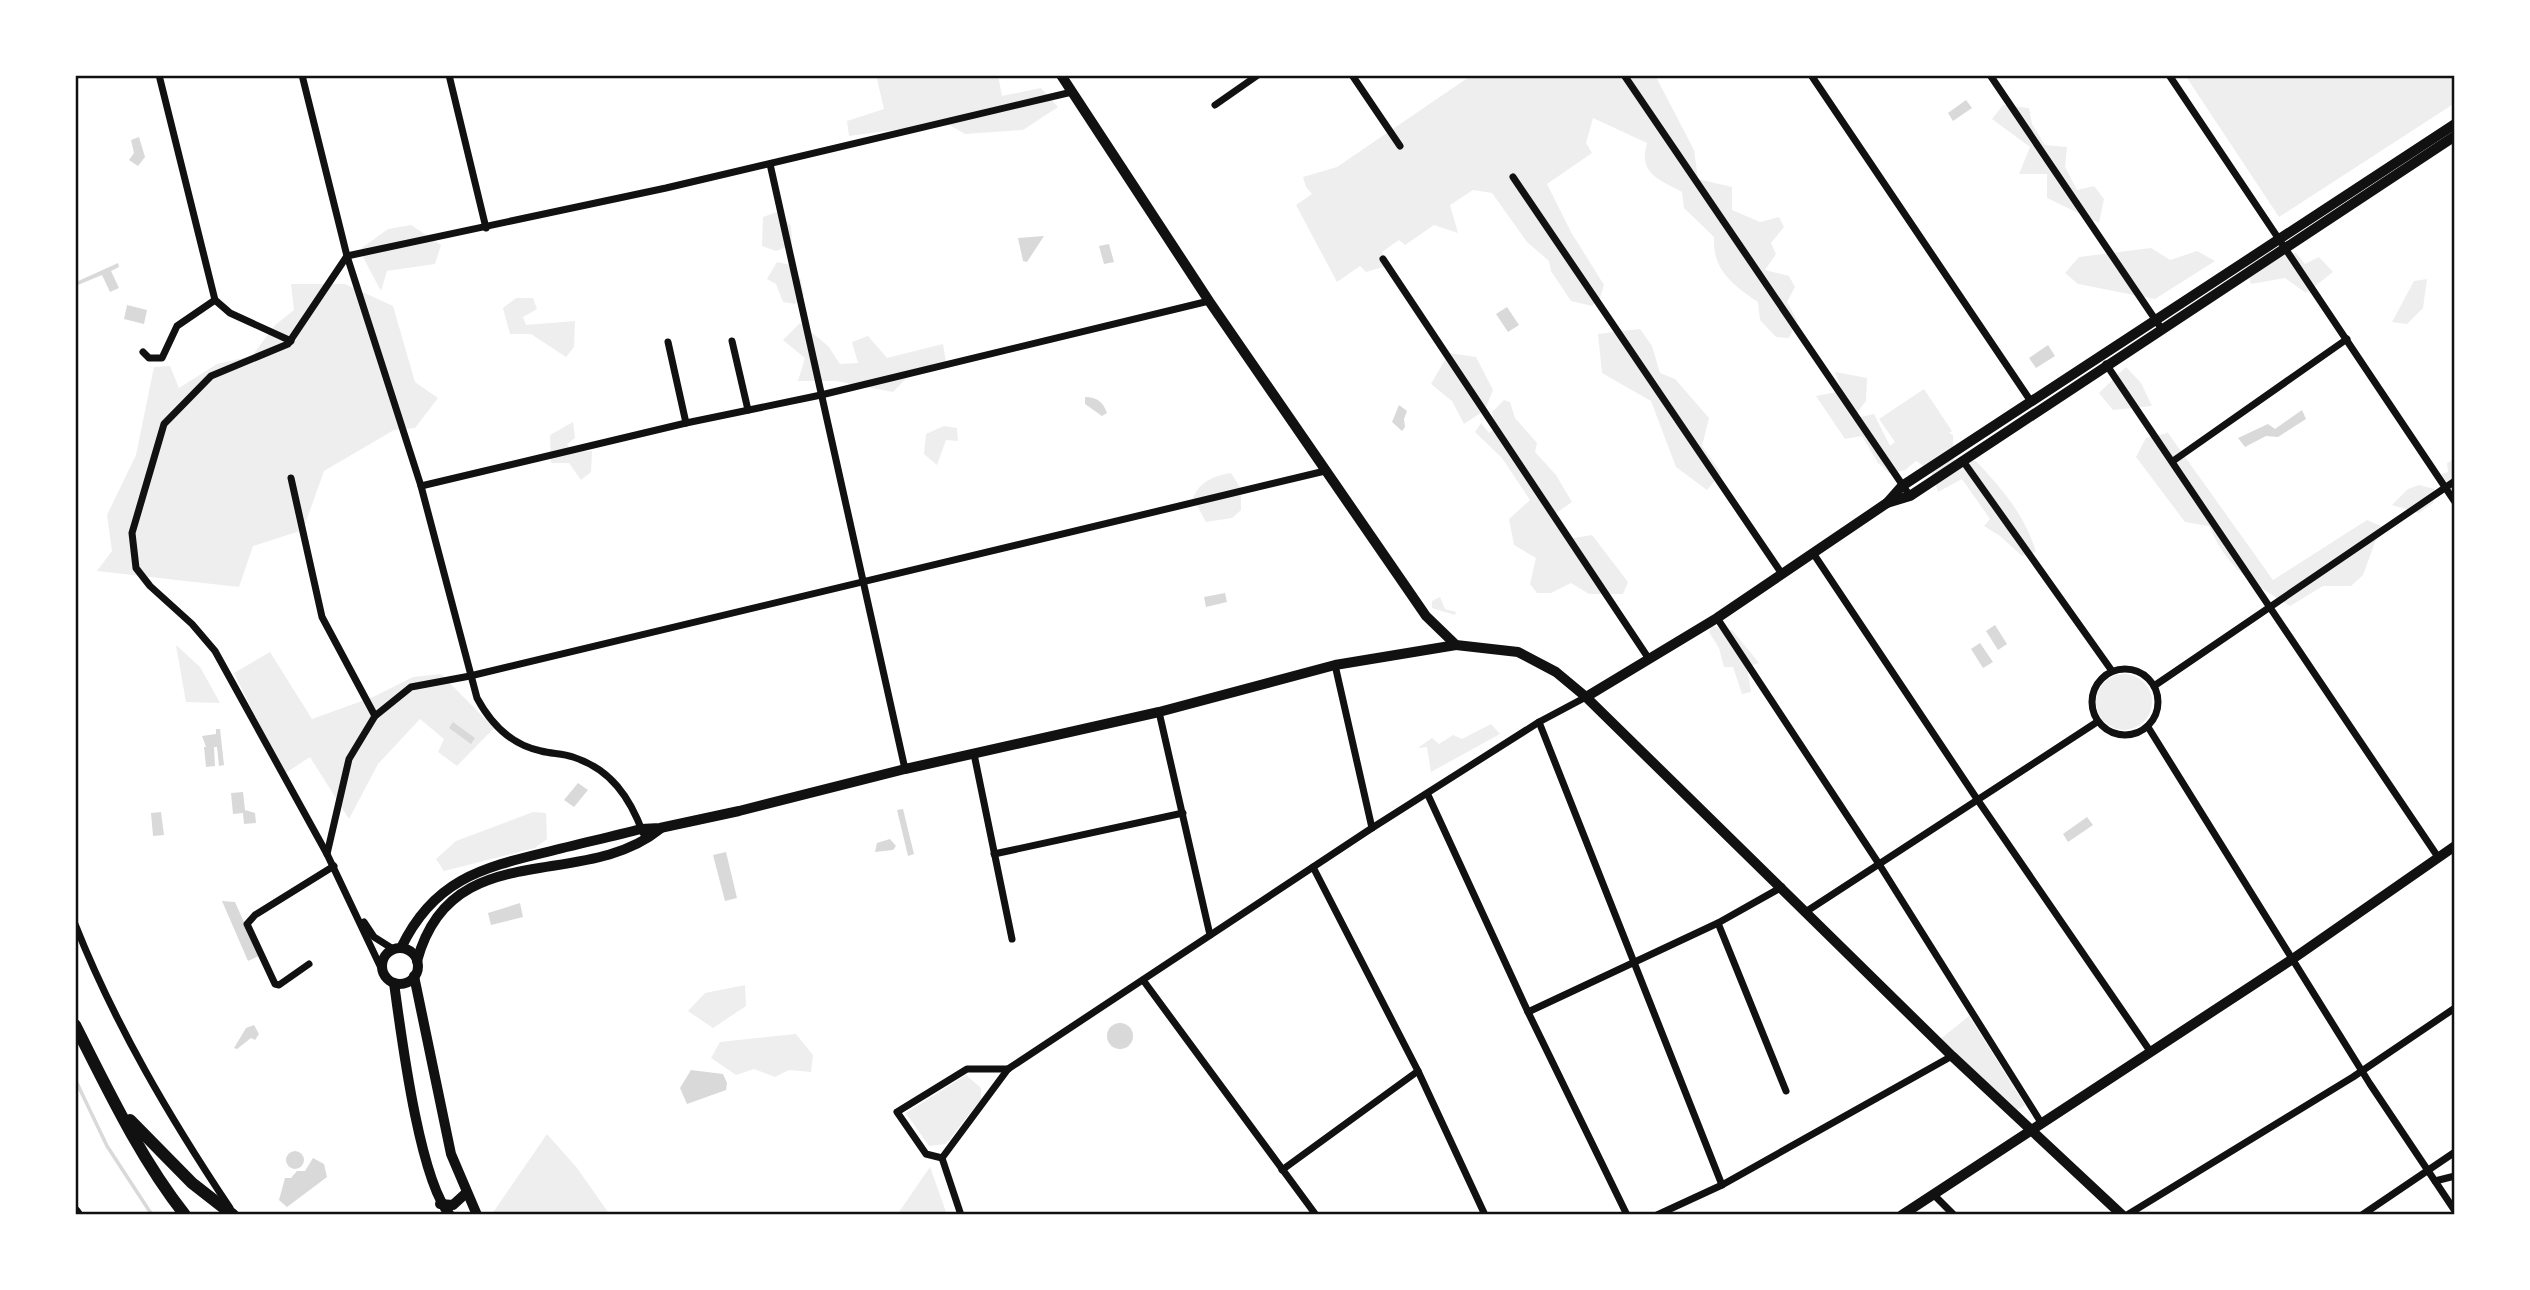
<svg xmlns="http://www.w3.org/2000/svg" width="2530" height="1290" viewBox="0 0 2530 1290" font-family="'Nunito Sans',sans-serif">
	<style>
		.green { fill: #eee }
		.water { fill: #d9d9d9 }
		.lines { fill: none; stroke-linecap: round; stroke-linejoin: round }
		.stream { stroke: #d9d9d9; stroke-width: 3.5 }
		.minor { stroke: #111; stroke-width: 7 }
		.tertiary { stroke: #111; stroke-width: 10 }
		.secondary { stroke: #111; stroke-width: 10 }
		.primary { stroke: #111; stroke-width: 12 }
		.neatline { fill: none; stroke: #111; stroke-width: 2.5 }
	</style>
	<rect width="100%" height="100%" fill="#fff"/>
	<!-- green -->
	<g class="green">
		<path d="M876,75H998L1002,96L1041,88L1058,107L1023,130L965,134L946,123L849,136L847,121L884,109Z"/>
		<path d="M1472,75H1655L1694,150L1698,179L1732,187V210L1760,222L1779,217L1784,227L1771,243L1776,254L1765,270L1789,276L1795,287L1787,302L1797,320L1789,338L1776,337L1760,320L1758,302C1733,285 1712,270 1714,237L1684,208L1682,192C1659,179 1638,174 1647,143L1593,118L1586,143L1592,153L1547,184L1571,232L1604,285L1600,298L1592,306L1571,301L1551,271L1549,261L1527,242L1492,193L1473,190L1450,205L1458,233L1434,225L1405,245L1399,240L1382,252L1386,266L1366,272L1360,266L1337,282L1296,205L1312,194L1306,187L1303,177L1337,167Z"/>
		<path d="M2185,75H2455V103L2279,217Z"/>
		<path d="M2003,105L2029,108L2032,124L2045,145L2067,147L2065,167L2077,190L2094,186L2104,199L2099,223L2047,198V174H2019L2030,147L1992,119Z"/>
		<path d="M777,212L791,226L792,245L776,251L762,246L763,217Z"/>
		<path d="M411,225L441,245L435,264L387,271L381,291L363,257L362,248L388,229Z"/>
		<path d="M2151,248L2170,260L2197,251L2215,261L2155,299L2078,284L2065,273L2079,257Z"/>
		<path d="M2296,253L2305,264L2319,257L2333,272L2306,293L2285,278L2251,284L2245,261Z"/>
		<path d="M777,262L791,265L801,280L804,295L795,304L783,302L776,284L767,279Z"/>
		<path d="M2427,279L2423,308L2407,324L2392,322L2414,281Z"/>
		<path d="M291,284H345L393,306L415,382L438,398L415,428L394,430L324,471L303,530L253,546L239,587L97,571L112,551L107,515L136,455L154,367L170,366L179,388L217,364L252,356L275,325L294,310Z"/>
		<path d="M516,298H533L537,309L523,317L526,325L575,321L574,347L566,357L531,334H510L503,308Z"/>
		<path d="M800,323L828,346L840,364L858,363L852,342L868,336L887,358L943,344L946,362L915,369L893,392L836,381H798L805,358L783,340Z"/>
		<path d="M1640,329L1652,346L1660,373L1675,379L1709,418L1702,446L1721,473L1707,490L1676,467L1651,401L1602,373L1598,334Z"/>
		<path d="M1449,353L1476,357L1493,390L1485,410L1464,424L1452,401L1431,384Z"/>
		<path d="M2126,367L2141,383L2152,406L2113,410L2099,393Z"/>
		<path d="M1835,372L1867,378L1866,401L1852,419L1874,414L1890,446L1895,442L1879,419L1924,389L1952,431L1949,433L1953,435L1954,460L1976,461C2002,489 2025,515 2036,552L2022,556L2000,536L1984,526L1990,519L1962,479L1938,492L1931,471L1916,461L1905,470L1889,473L1878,463L1862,436L1845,439L1816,396L1842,391Z"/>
		<path d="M1504,400L1510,402L1515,418L1537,443L1535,452L1556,475L1572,502L1552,516L1569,539L1592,535L1628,582L1623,594H1589L1571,583L1551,593H1537L1530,584L1536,558L1514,545L1509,519L1530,500L1502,458L1475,432L1481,423L1489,433L1495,429L1492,412Z"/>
		<path d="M573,422L575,438L567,444L572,452L592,451L591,472L581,480L569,463H551L550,435Z"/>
		<path d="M944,426L957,428L958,441L946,440L937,465L924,454L926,434Z"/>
		<path d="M2168,433L2273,580L2367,520L2381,526L2363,575L2351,586H2323L2290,606C2251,582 2228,570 2209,526L2185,522L2136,457L2146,438Z"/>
		<path d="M2455,459V492L2444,491L2442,474L2448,472L2447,463Z"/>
		<path d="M1231,473L1241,489V510L1232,518L1206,522L1193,498C1200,481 1214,476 1231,473Z"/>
		<path d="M2419,485L2435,489L2433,503L2419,513L2392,505L2408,489Z"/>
		<path d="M1440,597L1445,609L1456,612L1455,615L1432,608V601Z"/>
		<path d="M1712,626L1732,630L1759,663L1747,667L1751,692L1742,694L1733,667H1724L1719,648L1709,632Z"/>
		<path d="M176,645L200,667L220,703L186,702Z"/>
		<path d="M270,652L312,719L373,697L413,677L441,674L494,728L457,766L438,752L444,739L420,719L378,764L349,819L310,757L284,774L234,673Z"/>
		<circle cx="2124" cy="702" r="28"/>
		<path d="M1491,724L1500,734L1431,772L1427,747L1418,748L1432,738L1439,744L1453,735L1462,739Z"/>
		<path d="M533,812L546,813L547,839L535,848L444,871L436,859L456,841Z"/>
		<path d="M745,985L746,1006L713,1028L688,1011L705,993Z"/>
		<path d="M1969,1016L2025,1105L2014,1112L1938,1041Z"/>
		<path d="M796,1034L813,1055L811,1072L789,1070L775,1077L754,1069L736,1075L711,1058L720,1042Z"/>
		<path d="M966,1075L981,1088V1099L946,1144L929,1146L906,1113Z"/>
		<path d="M547,1134L577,1168L610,1215L492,1214Z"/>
		<path d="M930,1167L947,1215H897Z"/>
	</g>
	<!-- water -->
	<g class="water">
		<path d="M1966,100L1972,108L1953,121L1948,113Z"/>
		<path d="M139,137L145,157L138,166L129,160L134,153L131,140Z"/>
		<path d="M1044,236L1027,262L1023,261L1018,238Z"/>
		<path d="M1109,244L1114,262L1104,264L1099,246Z"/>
		<path d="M118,263L119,267L111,271L119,288L110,292L102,275L78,285L76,282Z"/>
		<path d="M127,305L147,310L144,324L124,319Z"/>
		<path d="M1507,307L1519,325L1508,332L1496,314Z"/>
		<path d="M2048,345L2055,356L2036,368L2029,358Z"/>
		<path d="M1085,397C1097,397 1103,402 1107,413L1102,416L1085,404Z"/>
		<path d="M1399,405L1407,411L1404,419L1405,427L1402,431L1392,422Z"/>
		<path d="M2302,410L2306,419L2278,437L2266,436L2245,447L2238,438L2268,424L2275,429Z"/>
		<path d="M1225,593L1227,602L1206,607L1204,597Z"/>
		<path d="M1995,625L2007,644L1998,650L1986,631Z"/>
		<path d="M1980,643L1993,662L1983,668L1971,649Z"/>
		<path d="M453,722L475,738L471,744L449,728Z"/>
		<path d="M216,729H220L224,765L219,766L217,747H214L215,766L206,767L204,747H206L202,736L216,734Z"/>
		<path d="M578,783L588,790L574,807L564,800Z"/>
		<path d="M243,792L245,810L255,813L256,823L244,824L243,813L233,814L231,793Z"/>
		<path d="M903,809L914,854L908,856L897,810Z"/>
		<path d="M161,812L164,835L153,836L151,813Z"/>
		<path d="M2087,817L2093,825L2068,842L2063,834Z"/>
		<path d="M890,839L896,846L893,850L875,852L877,843Z"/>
		<path d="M726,852L737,898L725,901L713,855Z"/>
		<path d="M222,901L235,902L259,956L248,961Z"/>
		<path d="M520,903L523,917L491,925L488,913Z"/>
		<circle cx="1120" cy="1036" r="13"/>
		<path d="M254,1025L259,1034L255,1040L251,1038L237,1049L234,1048L246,1028Z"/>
		<path d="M691,1070L723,1074L727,1083L726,1090L687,1104L680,1088Z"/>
		<circle cx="295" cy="1160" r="9"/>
		<path d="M313,1158L324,1164L327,1177L287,1207L279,1200L285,1178H291L297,1171H305Z"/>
	</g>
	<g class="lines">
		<!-- stream -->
		<path class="stream" d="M75,1079L107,1146L152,1215"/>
		<!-- minor -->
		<g class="minor">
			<path d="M159,75L215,300L230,313L291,341"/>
			<path d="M302,75L347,256L421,486L477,698C491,724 512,745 541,751C552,754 563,753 573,757C611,769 630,798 643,833"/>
			<path d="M449,75L486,228"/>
			<path d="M1352,75L1400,146"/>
			<path d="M1624,75L1910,496"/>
			<path d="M1811,75L2030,400"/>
			<path d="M1990,75L2161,328"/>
			<path d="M2169,75L2455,502"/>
			<path d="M1215,105L1258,75"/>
			<path d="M770,164L905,769"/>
			<path d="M1513,177L1782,574"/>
			<path d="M347,256L288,344L211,376L164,424L132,533L136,568L150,586L192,624L215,651L327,854L382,970"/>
			<path d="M347,256L666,188L1072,92"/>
			<path d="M1383,259L1649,659"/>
			<path d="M732,341L748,410"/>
			<path d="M668,342L686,423"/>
			<path d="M143,352L149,358H162L177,326L215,300"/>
			<path d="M2106,364L2438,857"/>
			<path d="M1963,461L2112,671"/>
			<path d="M2173,461L2347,339"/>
			<path d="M291,478L322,617L375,716"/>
			<path d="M421,486L686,423L821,395L1209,301"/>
			<path d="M1813,553L1977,799L2150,1051"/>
			<path d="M1717,618L1879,864L2042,1124"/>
			<path d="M1335,665L1372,828"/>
			<circle cx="2125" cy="702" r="33"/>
			<path d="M2154,686L2455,481"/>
			<path d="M1159,712L1210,935"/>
			<path d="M1539,722L1722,1185"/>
			<path d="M2148,727L2370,1084L2455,1211"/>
			<path d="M974,754L1012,939"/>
			<path d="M1428,795L1528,1012L1627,1215"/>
			<path d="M327,854L349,759L375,716L411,687L470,676L1325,471"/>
			<path d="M994,854L1183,813"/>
			<path d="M1313,867L1418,1071L1485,1215"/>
			<path d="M1807,911L2097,722"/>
			<path d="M364,922L374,937L393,949"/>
			<path d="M1718,923L1786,1091"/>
			<path d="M75,924C115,1025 170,1118 230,1208"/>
			<path d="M309,964L279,985L275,984L247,924L255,915L334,866"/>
			<path d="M1143,980L1316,1215"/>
			<path d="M1528,1012L1718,923L1782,887"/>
			<path d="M942,1158L1008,1069L1372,828L1539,722L1586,697"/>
			<path d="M942,1158L926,1154L897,1112L967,1069H1008"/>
			<path d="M942,1158L961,1215"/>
			<path d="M1282,1170L1418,1071"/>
			<path d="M2435,1181L2455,1176"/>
			<path d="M1933,1194L1954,1215"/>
			<path d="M1657,1215L1722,1185L1952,1056"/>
			<path d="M2127,1215L2353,1077L2455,1008"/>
			<path d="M2362,1215L2455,1152"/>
		</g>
		<!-- tertiary -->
		<g class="tertiary">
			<path d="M1586,697L1952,1056L2122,1215"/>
			<path d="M401,948C433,881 480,868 547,852C578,844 610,837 641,829L660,828L739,811L905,769L1159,712L1335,665L1456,645"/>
			<circle cx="400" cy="966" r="18"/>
			<path d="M417,961C451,834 583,892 660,829"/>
			<path d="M414,976L451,1154L477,1215"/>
			<path d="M394,983C401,1033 419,1180 450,1215"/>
			<path d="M440,1204L453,1205L465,1194"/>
			<path d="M1902,1215L2294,958L2455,846"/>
		</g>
		<!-- secondary -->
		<g class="secondary">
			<path d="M1061,75L1209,301L1426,616L1456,645L1518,652L1556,672L1586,697L1717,618L1887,503L1910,496L2455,136"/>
			<path d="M1887,503L1902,486L2455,124"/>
		</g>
		<!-- primary -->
		<g class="primary">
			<path d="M75,1025C108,1090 140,1158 185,1215"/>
			<path d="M130,1120L192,1183L233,1215"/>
			<path d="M75,1212L77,1215"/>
		</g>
	</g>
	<!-- border -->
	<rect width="2530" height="1290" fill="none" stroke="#ffffff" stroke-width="154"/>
	<rect x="77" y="77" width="2376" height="1136" class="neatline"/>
</svg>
